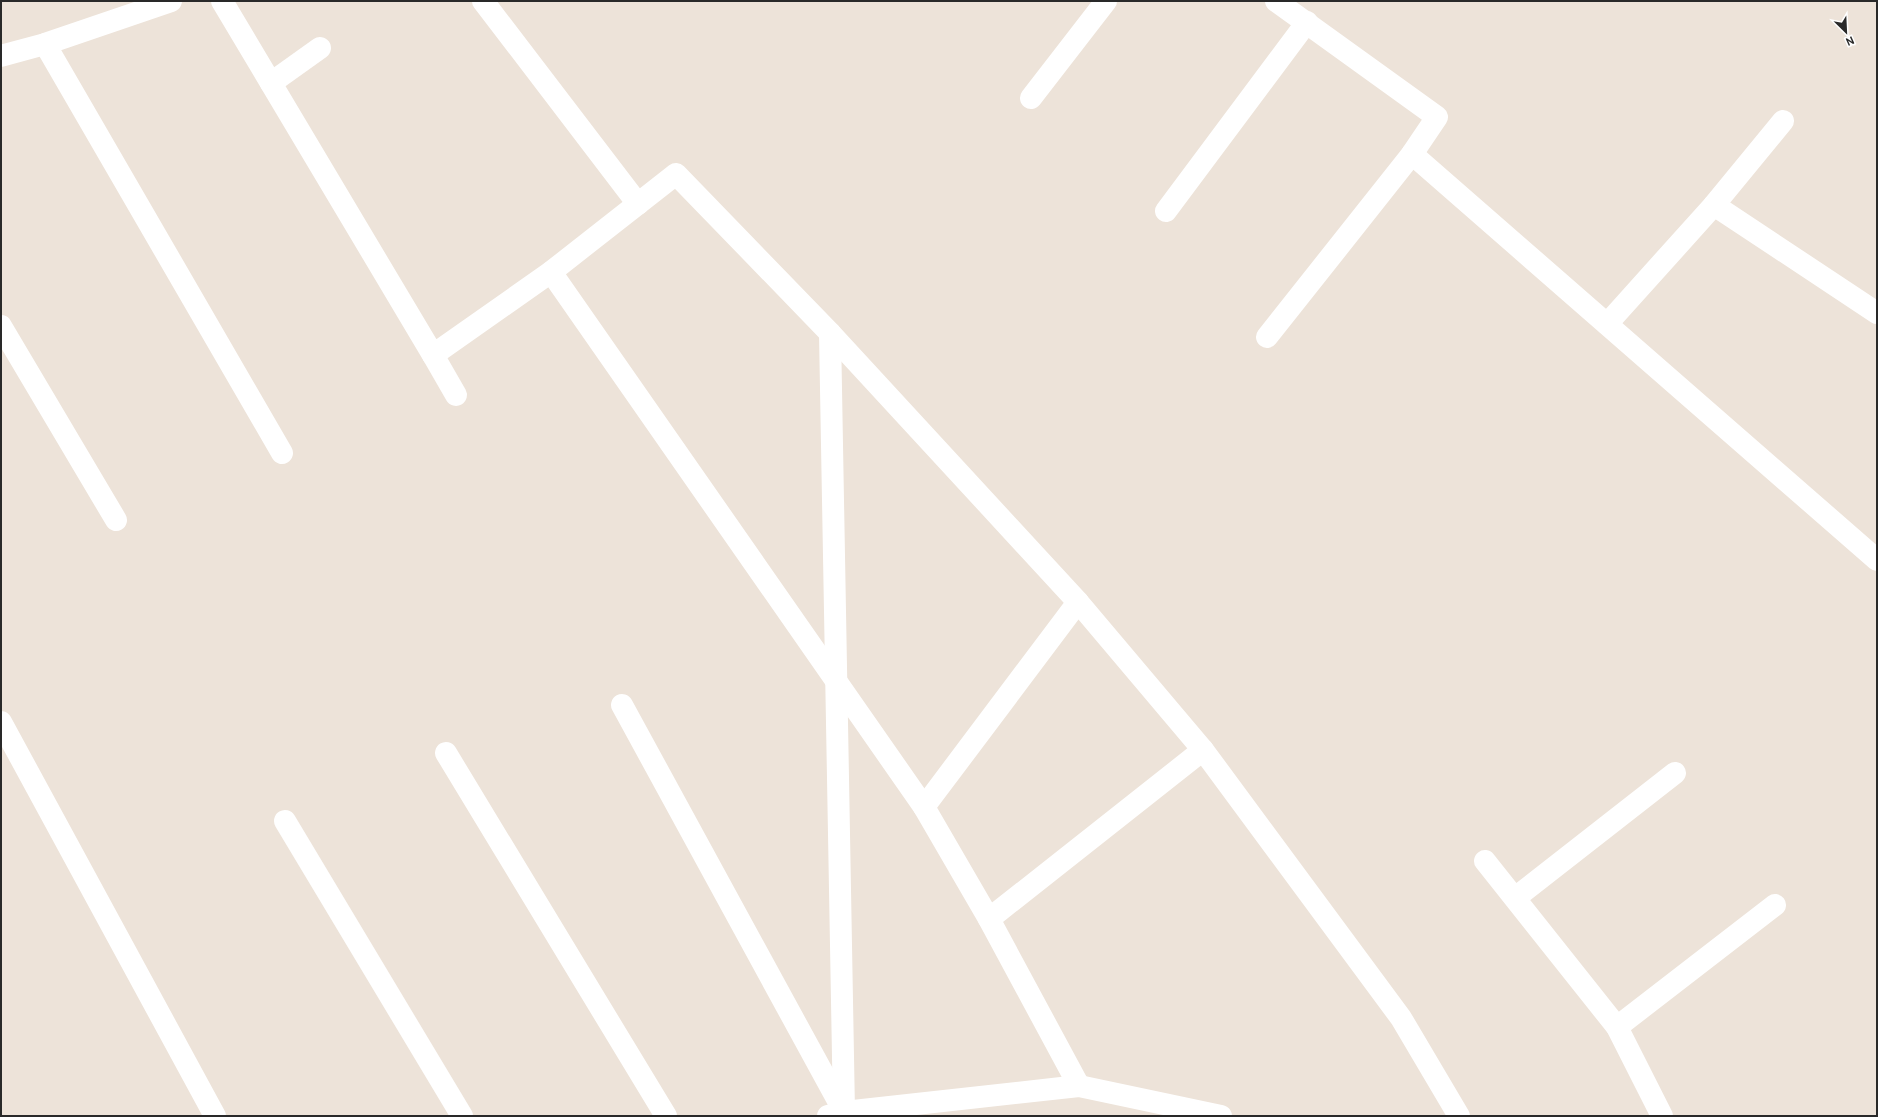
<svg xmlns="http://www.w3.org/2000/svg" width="1878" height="1117" viewBox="0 0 1878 1117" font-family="Cabin,sans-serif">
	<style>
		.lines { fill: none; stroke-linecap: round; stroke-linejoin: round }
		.street { stroke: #fff; stroke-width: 22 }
	</style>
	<rect width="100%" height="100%" fill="#ede3d9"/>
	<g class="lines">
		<!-- street -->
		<g class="street">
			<path d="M222,1L433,355L551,272L676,174L830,333L1078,602L1203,750L1401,1018L1459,1116"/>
			<path d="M483,1L638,204"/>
			<path d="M45,44L282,453"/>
			<path d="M1,56L45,44L171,1"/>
			<path d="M271,83L320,48"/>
			<path d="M1031,98L1106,1"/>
			<path d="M1412,154L1877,560"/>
			<path d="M1714,205L1783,121"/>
			<path d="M1166,211L1307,22"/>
			<path d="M551,272L924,807"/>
			<path d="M1607,324L1714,205L1877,313"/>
			<path d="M1,326L116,520"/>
			<path d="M830,333L844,1112"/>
			<path d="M1267,337L1412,154L1437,117L1276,1"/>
			<path d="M433,355L456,395"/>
			<path d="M1078,602L924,807L989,919L1079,1086"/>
			<path d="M622,705L842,1108"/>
			<path d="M1,722L215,1116"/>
			<path d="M446,753L666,1116"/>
			<path d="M285,821L462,1116"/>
			<path d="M1485,861L1617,1027L1662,1116"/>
			<path d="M1515,898L1675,773"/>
			<path d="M989,919L1203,750"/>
			<path d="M1617,1027L1775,905"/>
			<path d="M828,1116L844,1112L1079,1086L1221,1116"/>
		</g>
	</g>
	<!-- border -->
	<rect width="1878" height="1117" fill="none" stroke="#292929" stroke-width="4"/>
	<!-- north arrow -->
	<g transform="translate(1846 32) rotate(156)" stroke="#ffffff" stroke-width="3" paint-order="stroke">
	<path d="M0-3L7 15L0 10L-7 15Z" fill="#292929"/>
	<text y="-6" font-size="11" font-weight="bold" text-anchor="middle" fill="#292929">N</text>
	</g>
</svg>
